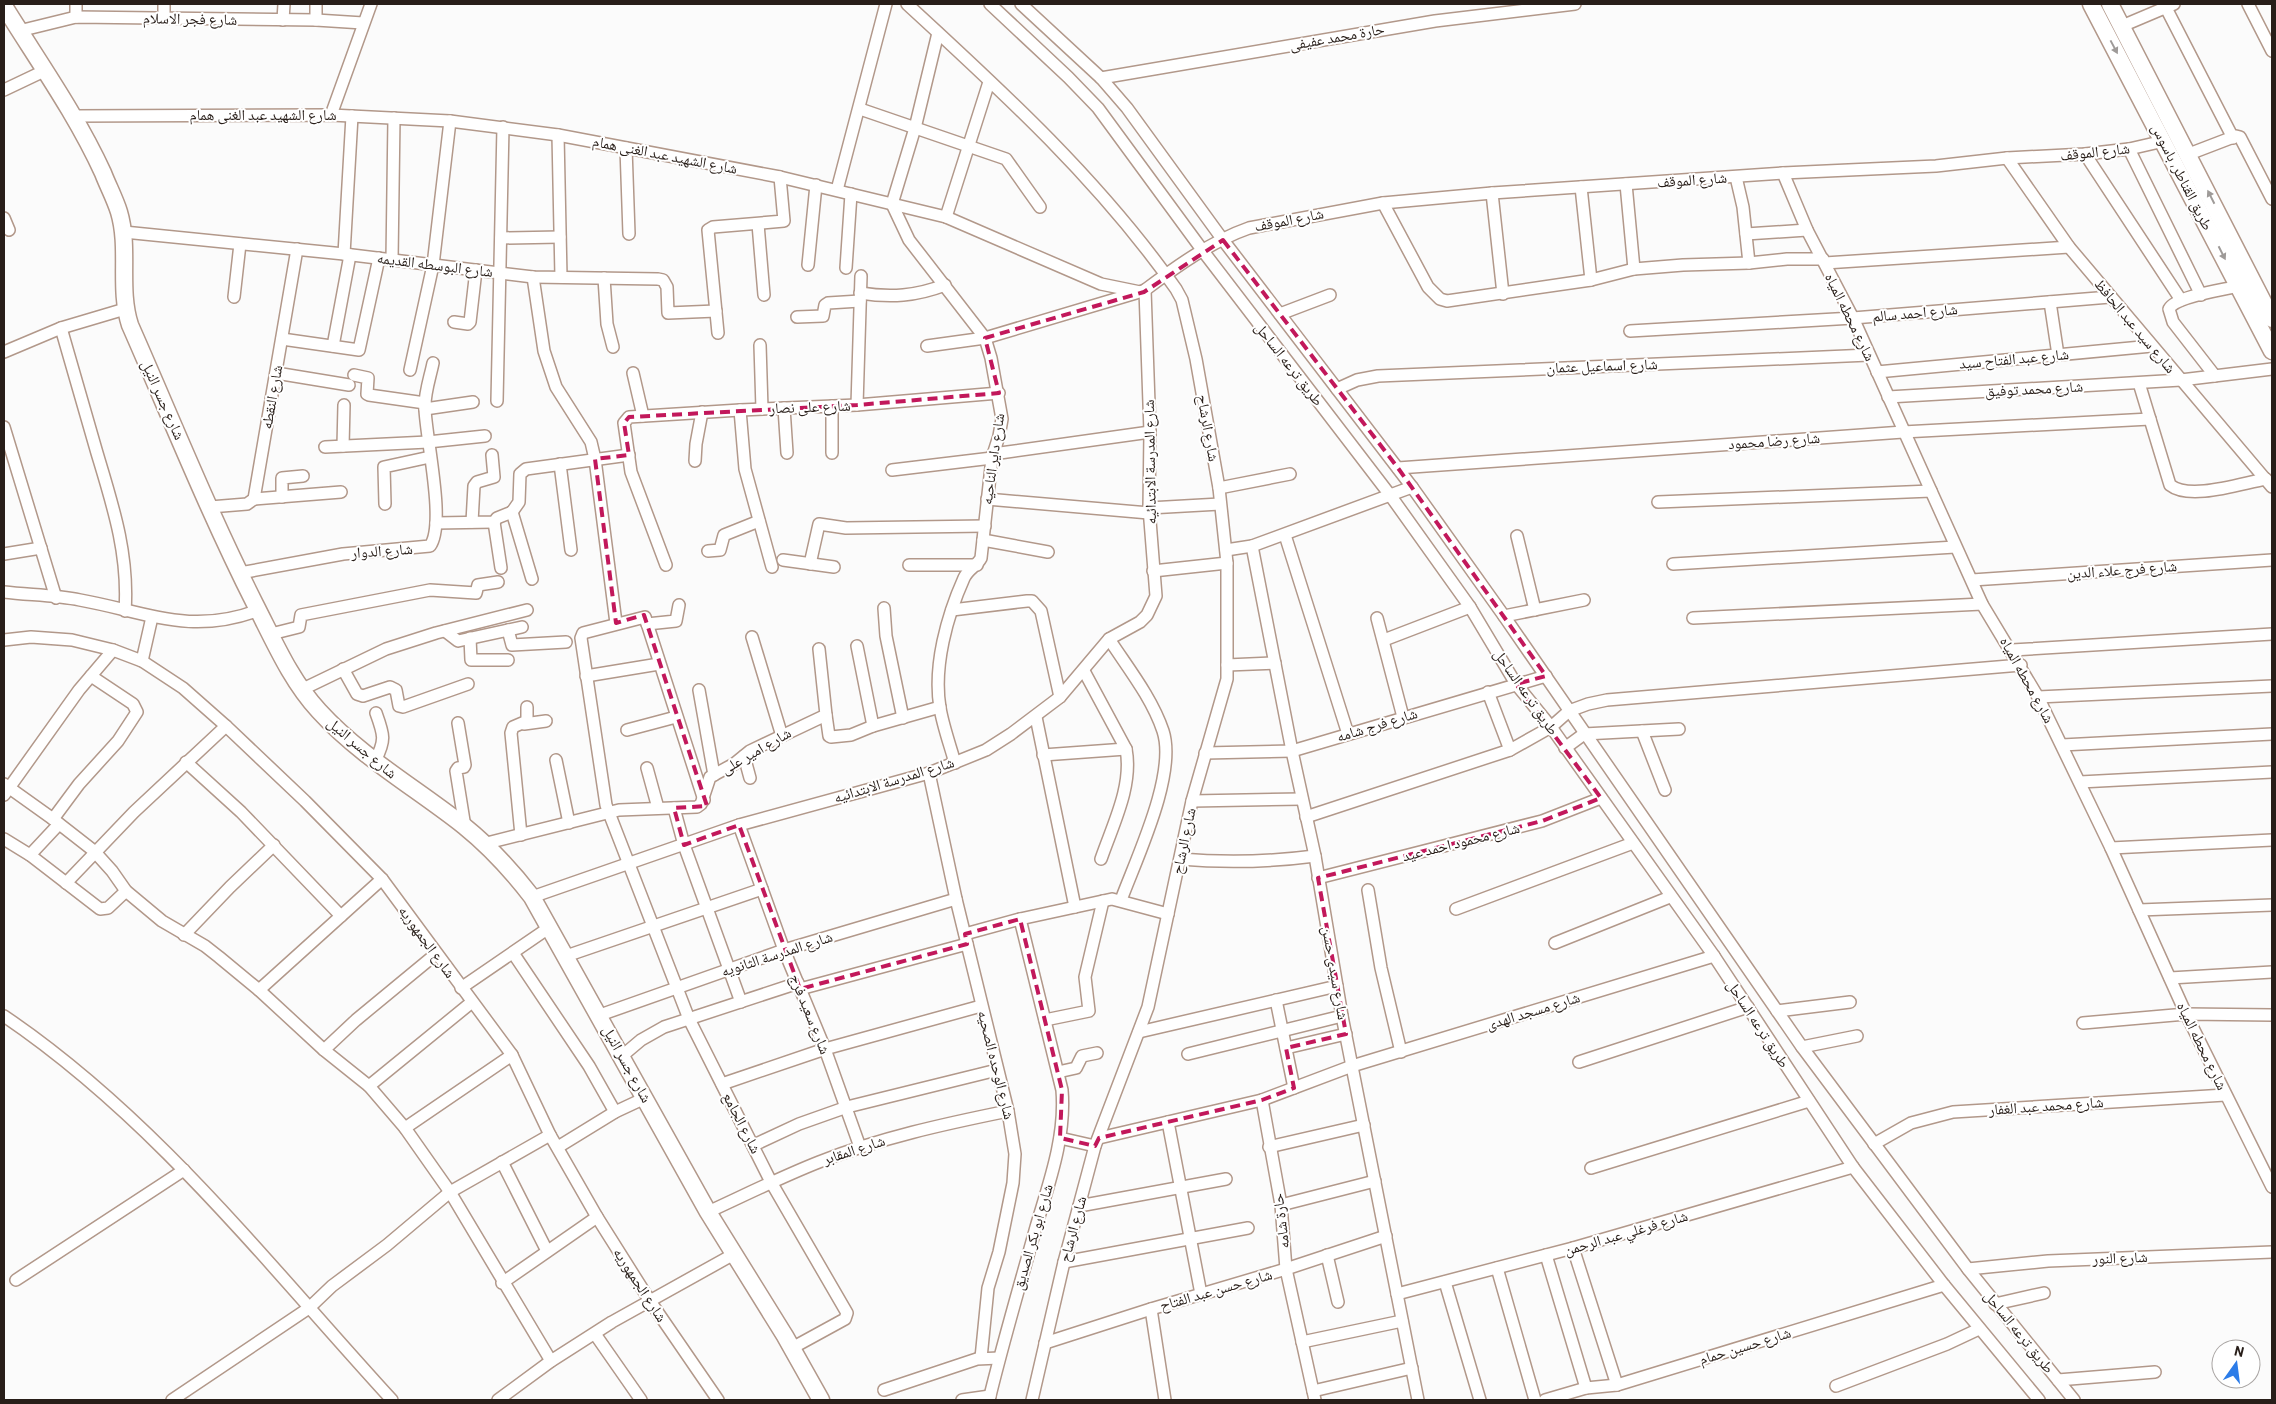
<svg xmlns="http://www.w3.org/2000/svg" width="2276" height="1404" viewBox="0 0 2276 1404" font-family="Barlow,'Noto Naskh Arabic',sans-serif">
	<style>
		.lines { fill: none; stroke-linecap: round; stroke-linejoin: round }
		.street-casing { stroke: #b2988a; stroke-width: 14 }
		.secondary-casing { stroke: #b2988a; stroke-width: 19 }
		.street { stroke: #fff; stroke-width: 11 }
		.secondary { stroke: #fff; stroke-width: 16 }
		.oneway { fill: #9e9a98 }
		.marked { fill: none; stroke: #c2185b; stroke-width: 4; stroke-dasharray: 10 6; stroke-linejoin: round }
		.labels { text-anchor: middle; stroke-width: 4; stroke-linejoin: round; paint-order: stroke }
		.street-label { font-size: 15px; fill: #281e19; stroke: #fff }
	</style>
	<rect width="100%" height="100%" fill="#fbfbfb"/>
	<g class="lines">
		<defs>
			<g id="street">
				<path d="M907,4C1004,93 1100,181 1176,289L1182,300L1196,359L1219,488L1227,563V679L1192,801L1148,1007L1095,1146L1064,1262L1032,1400"/>
				<path d="M990,4L1068,77L1098,108L1203,251L1390,495L1470,607L1516,684L1551,727L1714,956L1853,1167L1944,1285L2039,1400"/>
				<path d="M1021,4L1101,78L1127,108L1223,240L1412,487L1504,616L1802,1047L1968,1269L2074,1400"/>
				<path d="M2164,4L2233,138"/>
				<path d="M2248,4L2272,51"/>
				<path d="M76,17V4"/>
				<path d="M164,18V4"/>
				<path d="M283,20L284,4"/>
				<path d="M316,20V4"/>
				<path d="M2122,26L2174,4"/>
				<path d="M19,31L76,17L316,20L363,23"/>
				<path d="M938,33L915,128L892,204L909,240L985,338L991,358L1002,419L999,436L992,458L981,558C977,566 968,569 964,578C947,616 933,666 940,708C943,726 950,745 955,763"/>
				<path d="M1101,78L1435,21L1575,4"/>
				<path d="M4,90L44,71"/>
				<path d="M860,109L1006,159L1040,207"/>
				<path d="M331,115L371,4"/>
				<path d="M74,116L331,115L450,121L558,135L780,177L946,217L1101,284L1140,292L1145,290C1177,266 1212,241 1249,228L1383,203L1492,193L1783,173L1936,166L2007,158L2085,154L2129,149L2164,141"/>
				<path d="M558,135L561,277"/>
				<path d="M626,148L629,234"/>
				<path d="M2129,149L2201,295"/>
				<path d="M2085,154L2181,300"/>
				<path d="M2189,154L2236,136L2240,137L2272,199"/>
				<path d="M2007,158L2069,247L2272,487"/>
				<path d="M1783,173L1807,230L1853,318L1982,604L2038,697L2111,848L2186,1014L2272,1187"/>
				<path d="M1736,177L1743,207L1749,263"/>
				<path d="M1626,184L1634,269"/>
				<path d="M1581,187L1591,280"/>
				<path d="M837,190L886,4"/>
				<path d="M1492,193L1503,294"/>
				<path d="M1383,203L1428,287L1440,299L1447,301L1591,280L1634,269L1683,265L1749,263L1787,259H1823"/>
				<path d="M946,217L989,82"/>
				<path d="M4,218L9,230"/>
				<path d="M758,224L764,295"/>
				<path d="M124,232L344,254L533,277L658,279L663,280L667,287L668,313L716,311"/>
				<path d="M1746,234L1807,230"/>
				<path d="M501,238L560,237"/>
				<path d="M344,254L352,116"/>
				<path d="M392,260L394,118"/>
				<path d="M1825,263L2069,247"/>
				<path d="M808,265L816,185"/>
				<path d="M846,268L851,194"/>
				<path d="M533,277L544,351L556,387L591,442L595,459L616,623"/>
				<path d="M604,278L607,324L613,347"/>
				<path d="M860,293C891,298 916,296 945,285"/>
				<path d="M234,297L240,244"/>
				<path d="M2050,302L2058,355"/>
				<path d="M1280,314L1330,295"/>
				<path d="M797,317L823,316L825,305L828,303L860,301"/>
				<path d="M454,322L468,324L470,322L476,270"/>
				<path d="M61,328C73,370 85,411 97,453C113,506 129,555 125,611"/>
				<path d="M1630,331L1853,318L2110,297"/>
				<path d="M718,333L708,230L713,227L784,221L780,177"/>
				<path d="M282,339L359,350L379,258"/>
				<path d="M760,345L762,409"/>
				<path d="M333,346L350,255"/>
				<path d="M927,346L985,338L1136,293"/>
				<path d="M4,352L61,328L125,309"/>
				<path d="M410,370L433,265L450,121"/>
				<path d="M1877,372L2152,346"/>
				<path d="M276,373L349,385"/>
				<path d="M633,373L643,416"/>
				<path d="M354,375L368,378L367,394L369,395L425,403"/>
				<path d="M2215,376L2173,322L2169,309C2176,296 2223,290 2239,286"/>
				<path d="M2139,383L2170,485C2190,501 2242,483 2266,479"/>
				<path d="M1337,389L1357,380L1378,376L1869,355"/>
				<path d="M1888,397L2181,380L2272,369"/>
				<path d="M497,401L503,127"/>
				<path d="M857,405L861,276"/>
				<path d="M832,406V453"/>
				<path d="M784,408L787,453"/>
				<path d="M425,409L473,402"/>
				<path d="M740,410L745,469L772,567"/>
				<path d="M4,427L56,598"/>
				<path d="M343,446L344,405"/>
				<path d="M325,447L428,442L485,436"/>
				<path d="M993,454L1150,432"/>
				<path d="M695,461L696,444L702,412"/>
				<path d="M560,464L571,550"/>
				<path d="M1398,468L1903,432L2150,419"/>
				<path d="M892,470L992,458"/>
				<path d="M1219,488L1290,474"/>
				<path d="M282,497V478L303,476"/>
				<path d="M254,499L341,492"/>
				<path d="M987,499L1149,513"/>
				<path d="M1658,502L1931,491"/>
				<path d="M385,504L384,467L430,457"/>
				<path d="M210,507L247,504L254,499L297,249"/>
				<path d="M1149,508L1220,504"/>
				<path d="M512,512L519,502L520,474L526,469L629,455"/>
				<path d="M512,512L532,579"/>
				<path d="M472,522L474,486L477,482L494,477L492,455"/>
				<path d="M494,522L501,568"/>
				<path d="M436,523L494,522L497,518L512,512"/>
				<path d="M1285,535L1348,734"/>
				<path d="M1517,536L1535,610"/>
				<path d="M983,540L1048,552"/>
				<path d="M1252,546L1292,751L1315,856L1342,1016L1418,1400"/>
				<path d="M1226,550L1252,546L1412,487"/>
				<path d="M708,551L720,550L724,535L759,521"/>
				<path d="M4,554L41,548"/>
				<path d="M783,560L834,567"/>
				<path d="M810,564L819,524L846,528L985,526"/>
				<path d="M1673,564L1955,547"/>
				<path d="M666,565L631,472L624,423L629,417L740,410L857,405L999,393"/>
				<path d="M909,565H977"/>
				<path d="M1153,571L1227,563"/>
				<path d="M240,573L343,554L430,546C446,524 426,439 425,409C424,394 430,378 433,363"/>
				<path d="M1972,580L2272,560"/>
				<path d="M4,592C29,595 55,595 80,600C147,612 190,636 259,610"/>
				<path d="M884,608L886,636L903,718"/>
				<path d="M952,610L1027,601H1032L1041,611L1060,697"/>
				<path d="M1504,616L1584,600"/>
				<path d="M1377,618L1403,717"/>
				<path d="M1693,618L1982,604"/>
				<path d="M647,624L676,621L679,605"/>
				<path d="M508,630L512,645L566,642"/>
				<path d="M445,631L458,641L522,627"/>
				<path d="M271,634L299,627L301,615L430,590L476,593L478,585L498,582"/>
				<path d="M752,637L782,736"/>
				<path d="M470,638L471,660H508"/>
				<path d="M1109,639C1128,668 1152,698 1163,731C1177,774 1137,857 1121,900"/>
				<path d="M4,640L31,637L72,640L113,650L142,661L183,688L226,726L305,801L382,879L512,1055L550,1135L597,1217L650,1301L718,1400"/>
				<path d="M1384,640L1470,607"/>
				<path d="M857,646L873,726"/>
				<path d="M2012,650L2272,634"/>
				<path d="M142,661L152,617"/>
				<path d="M1227,665L1275,663"/>
				<path d="M343,669L357,694L363,696L390,687L396,690L399,706L403,707L468,684"/>
				<path d="M1084,671L1126,749C1133,786 1113,824 1101,859"/>
				<path d="M586,676L659,664"/>
				<path d="M303,689L386,649L436,633L527,610"/>
				<path d="M699,690L714,775"/>
				<path d="M1488,692L1510,750"/>
				<path d="M2038,697L2272,686"/>
				<path d="M826,715L829,736L831,737L851,735L873,726L940,707"/>
				<path d="M1036,717L1075,907"/>
				<path d="M458,723L465,765L464,767L458,768L456,771L465,827"/>
				<path d="M524,724L546,721"/>
				<path d="M627,730L676,717"/>
				<path d="M1642,731L1665,790"/>
				<path d="M2062,745L2272,734"/>
				<path d="M1565,748L1584,734L1679,729"/>
				<path d="M1205,753L1292,751L1546,676"/>
				<path d="M1043,755L1126,749"/>
				<path d="M744,756L750,778"/>
				<path d="M556,760L569,823"/>
				<path d="M375,761C386,740 384,735 376,713"/>
				<path d="M186,762L241,812L341,916"/>
				<path d="M647,768L658,808"/>
				<path d="M929,773L956,899L1008,1111L1015,1154L1013,1183L999,1252L988,1288L981,1358"/>
				<path d="M2080,782L2272,772"/>
				<path d="M4,784L53,819L94,851L112,871L126,891L162,921L205,946L219,957L259,990L324,1050L369,1086L405,1128L450,1192L551,1361"/>
				<path d="M4,795L79,690L113,650"/>
				<path d="M704,800L645,617L583,633L581,638L606,805L677,988L689,1019L771,1182L847,1313L845,1319L792,1348"/>
				<path d="M1192,801L1302,799"/>
				<path d="M674,808L684,845L741,1002"/>
				<path d="M1306,817L1510,750L1551,727L1569,711L1588,704L1607,700L2021,665"/>
				<path d="M53,819L79,784L118,741L137,712L133,704L91,676"/>
				<path d="M739,825L784,950L825,1049L860,1147"/>
				<path d="M521,835L511,733L513,727L527,721V707"/>
				<path d="M4,839L30,855L100,909L108,908L126,891"/>
				<path d="M483,844L619,810L697,807L701,804L710,777L734,764L750,751L826,715L819,649"/>
				<path d="M2111,848L2272,840"/>
				<path d="M30,855L59,824"/>
				<path d="M1180,859C1226,863 1269,862 1315,856"/>
				<path d="M1318,878L1542,821L1601,798"/>
				<path d="M66,883L134,812L226,726"/>
				<path d="M1368,890L1381,968L1401,1052"/>
				<path d="M532,897L739,825L929,773L986,750L1011,734L1060,697L1109,639L1140,622L1147,615L1156,596L1149,508L1150,432L1145,290"/>
				<path d="M1456,909L1633,843"/>
				<path d="M2139,910L2272,905"/>
				<path d="M965,934L1020,919L1112,899L1168,914"/>
				<path d="M184,935L230,887L274,845"/>
				<path d="M1555,943L1670,897"/>
				<path d="M513,953L589,1066L615,1112"/>
				<path d="M566,956L762,889"/>
				<path d="M2170,978L2272,972"/>
				<path d="M461,988L550,927"/>
				<path d="M800,989L967,944"/>
				<path d="M259,990L382,879"/>
				<path d="M1276,1000L1294,1088"/>
				<path d="M1777,1011L1850,1002"/>
				<path d="M600,1015L784,950L956,899"/>
				<path d="M4,1016C156,1119 269,1266 392,1400"/>
				<path d="M1045,1020L1089,1011L1085,977L1103,901"/>
				<path d="M2083,1023L2186,1014L2272,1015"/>
				<path d="M1139,1032L1337,986"/>
				<path d="M1802,1047L1857,1036"/>
				<path d="M1286,1048L1346,1034"/>
				<path d="M324,1050L356,1020L436,954"/>
				<path d="M1188,1054L1342,1016"/>
				<path d="M622,1056L641,1040L664,1027L798,983"/>
				<path d="M1579,1062L1748,1007"/>
				<path d="M1058,1072L1076,1068L1082,1056L1097,1053"/>
				<path d="M722,1084L825,1049L981,1006"/>
				<path d="M369,1086L472,1002"/>
				<path d="M1262,1100L1281,1205L1286,1269L1315,1400"/>
				<path d="M1168,1122L1201,1294"/>
				<path d="M405,1128L512,1055"/>
				<path d="M1060,1138L1095,1146"/>
				<path d="M1099,1138L1262,1100L1352,1066L1714,956"/>
				<path d="M1874,1144L1911,1123L1953,1112L2225,1095"/>
				<path d="M754,1145L799,1124L847,1107L997,1070"/>
				<path d="M558,1147L615,1112L645,1098"/>
				<path d="M1269,1147L1364,1125"/>
				<path d="M502,1162L547,1251"/>
				<path d="M1591,1168L1809,1101"/>
				<path d="M1281,1205L1375,1181"/>
				<path d="M1079,1206L1226,1179"/>
				<path d="M708,1212C745,1195 781,1177 819,1162C880,1138 944,1124 1008,1111"/>
				<path d="M1573,1248L1617,1385"/>
				<path d="M1327,1255L1338,1302"/>
				<path d="M1546,1255L1586,1388"/>
				<path d="M1064,1262L1248,1228"/>
				<path d="M1497,1268L1535,1400"/>
				<path d="M1968,1269L2048,1261L2272,1252"/>
				<path d="M16,1280L184,1170"/>
				<path d="M1445,1282L1480,1400"/>
				<path d="M502,1283L597,1217"/>
				<path d="M1397,1294L1573,1248L1853,1167"/>
				<path d="M1995,1304L2044,1293"/>
				<path d="M1151,1309L1165,1400"/>
				<path d="M595,1334L641,1400"/>
				<path d="M1302,1342L1402,1321"/>
				<path d="M1045,1343L1151,1309L1286,1269L1386,1236"/>
				<path d="M2058,1380L2155,1372"/>
				<path d="M1836,1386L1947,1344L1979,1329"/>
				<path d="M884,1390L977,1359L999,1358"/>
				<path d="M1313,1391L1412,1368"/>
				<path d="M172,1400L309,1308L332,1286L387,1245L450,1192L550,1135"/>
				<path d="M498,1400L551,1361L612,1322L734,1254"/>
				<path d="M962,1400L990,1396"/>
				<path d="M989,1400C1003,1342 1020,1285 1036,1227C1049,1183 1066,1137 1062,1090L1020,919"/>
				<path d="M1545,1400L1586,1388L1617,1385L1944,1285"/>
			</g>
			<g id="secondary">
				<path d="M2091,4L2272,351"/>
				<path d="M2110,4L2272,319"/>
				<path d="M4,6C38,61 76,114 103,173C108,186 115,199 119,212C130,249 118,288 130,325C171,418 209,513 255,604C274,641 291,681 319,711C361,757 416,788 464,826C490,847 512,871 532,897L708,1212L785,1336L821,1400"/>
			</g>
		</defs>
		<!-- street casing -->
		<use href="#street" class="street-casing"/>
		<!-- secondary casing -->
		<use href="#secondary" class="secondary-casing"/>
		<!-- street -->
		<use href="#street" class="street"/>
		<!-- secondary -->
		<use href="#secondary" class="secondary"/>
	</g>
	<!-- one-way arrows -->
	<defs><path id="oneway-solid" d="M-6-.8H1V-3.2L6.5 0L1 3.2V.8H-6Z" transform="scale(1.25)"/></defs>
	<g class="oneway">
		<use href="#oneway-solid" transform="translate(2114 47) rotate(62)"/>
		<use href="#oneway-solid" transform="translate(2211 197) rotate(-117)"/>
		<use href="#oneway-solid" transform="translate(2222 253) rotate(63)"/>
	</g>
	<!-- marked area -->
	<path class="marked" d="M1223,240L1398,468L1546,676L1516,684L1601,798L1542,821L1318,878L1346,1034L1286,1048L1294,1088L1262,1100L1099,1138L1095,1146L1060,1138L1062,1090L1020,919L965,934L967,944L800,989L739,825L684,845L674,808L707,806L644,615L616,623L595,459L629,455L624,423L629,417L857,405L999,393L985,338L1144,292Z"/>
	<g class="labels">
		<!-- street labels -->
		<g class="street-label">
			<text transform="translate(190 19) rotate(1)" y="5">شارع فجر الاسلام</text>
			<text transform="translate(1337 37) rotate(-10)" y="5">حارة محمد عفيفى</text>
			<text x="263" y="120">شارع الشهيد عبد الغنى همام</text>
			<text transform="translate(2095 152) rotate(-6)" y="5">شارع الموقف</text>
			<text transform="translate(665 155) rotate(11)" y="5">شارع الشهيد عبد الغنى همام</text>
			<text transform="translate(2182 177) rotate(63)" y="5">طريق القناطر, باسوس</text>
			<text transform="translate(1692 180) rotate(-4)" y="5">شارع الموقف</text>
			<text transform="translate(1289 220) rotate(-11)" y="5">شارع الموقف</text>
			<text transform="translate(435 265) rotate(7)" y="5">شارع البوسطه القديمه</text>
			<text transform="translate(1915 313) rotate(-5)" y="5">شارع احمد سالم</text>
			<text transform="translate(1850 317) rotate(64)" y="5">شارع محطه المياه</text>
			<text transform="translate(2135 326) rotate(50)" y="5">شارع سيد عبد الحافظ</text>
			<text transform="translate(2014 359) rotate(-5)" y="5">شارع عبد الفتاح سيد</text>
			<text transform="translate(1289 364) rotate(52)" y="5">طريق ترعه الساحل</text>
			<text transform="translate(1602 366) rotate(-2)" y="5">شارع اسماعيل عثمان</text>
			<text transform="translate(2034 389) rotate(-3)" y="5">شارع محمد توفيق</text>
			<text transform="translate(272 397) rotate(-80)" y="5">شارع النقطه</text>
			<text transform="translate(163 400) rotate(66)" y="5">شارع جسر النيل</text>
			<text transform="translate(810 407) rotate(-2)" y="5">شارع على نصار</text>
			<text transform="translate(1208 428) rotate(80)" y="5">شارع الرشاح</text>
			<text transform="translate(1774 441) rotate(-4)" y="5">شارع رضا محمود</text>
			<text transform="translate(993 459) rotate(-82)" y="5">شارع داير الناحيه</text>
			<text transform="translate(1150 462) rotate(-91)" y="5">شارع المدرسة الابتدائيه</text>
			<text transform="translate(382 551) rotate(-4)" y="5">شارع الدوار</text>
			<text transform="translate(2122 570) rotate(-4)" y="5">شارع فرج علاء الدين</text>
			<text transform="translate(2027 680) rotate(61)" y="5">شارع محطه المياه</text>
			<text transform="translate(1526 692) rotate(55)" y="5">طريق ترعه الساحل</text>
			<text transform="translate(1377 725) rotate(-17)" y="5">شارع فرج شامه</text>
			<text transform="translate(362 748) rotate(40)" y="5">شارع جسر النيل</text>
			<text transform="translate(756 751) rotate(-30)" y="5">شارع امير على</text>
			<text transform="translate(894 780) rotate(-17)" y="5">شارع المدرسة الابتدائيه</text>
			<text transform="translate(1184 841) rotate(-78)" y="5">شارع الرشاح</text>
			<text transform="translate(1461 842) rotate(-14)" y="5">شارع محمود احمد عيد</text>
			<text transform="translate(427 942) rotate(54)" y="5">شارع الجمهوريه</text>
			<text transform="translate(777 954) rotate(-18)" y="5">شارع المدرسة الثانويه</text>
			<text transform="translate(1335 973) rotate(80)" y="5">شارع سيدى حسن</text>
			<text transform="translate(1533 1011) rotate(-17)" y="5">شارع مسجد الهدى</text>
			<text transform="translate(810 1014) rotate(68)" y="5">شارع سعيد فرج</text>
			<text transform="translate(1758 1024) rotate(57)" y="5">طريق ترعه الساحل</text>
			<text transform="translate(2202 1046) rotate(64)" y="5">شارع محطه المياه</text>
			<text transform="translate(627 1064) rotate(61)" y="5">شارع جسر النيل</text>
			<text transform="translate(996 1065) rotate(76)" y="5">شارع الوحده الصحيه</text>
			<text transform="translate(2046 1106) rotate(-4)" y="5">شارع محمد عبد الغفار</text>
			<text transform="translate(742 1123) rotate(63)" y="5">شارع الجامع</text>
			<text transform="translate(854 1150) rotate(-18)" y="5">شارع المقابر</text>
			<text transform="translate(1281 1221) rotate(-97)" y="5">حارة شامه</text>
			<text transform="translate(1073 1229) rotate(-75)" y="5">شارع الرشاح</text>
			<text transform="translate(1626 1233) rotate(-16)" y="5">شارع فرغلي عبد الرحمن</text>
			<text transform="translate(1033 1237) rotate(-74)" y="5">شارع ابو بكر الصديق</text>
			<text transform="translate(2120 1258) rotate(-2)" y="5">شارع النور</text>
			<text transform="translate(640 1285) rotate(57)" y="5">شارع الجمهوريه</text>
			<text transform="translate(1216 1290) rotate(-16)" y="5">شارع حسن عبد الفتاح</text>
			<text transform="translate(2019 1332) rotate(51)" y="5">طريق ترعه الساحل</text>
			<text transform="translate(1745 1346) rotate(-17)" y="5">شارع حسين حمام</text>
		</g>
	</g>
	<!-- border -->
	<rect width="2276" height="1404" fill="none" stroke="#281e19" stroke-width="10"/>
	<!-- north arrow -->
	<g transform="translate(2236 1364) rotate(14)"><circle r="24" fill="#ffffff" stroke="#a9a5a3"/>
	<path d="M0-4L9 19L0 12L-9 19Z" fill="#2c7ce8"/>
	<text y="-8" font-size="14" font-weight="bold" text-anchor="middle" fill="#281e19">N</text>
	</g>
</svg>
